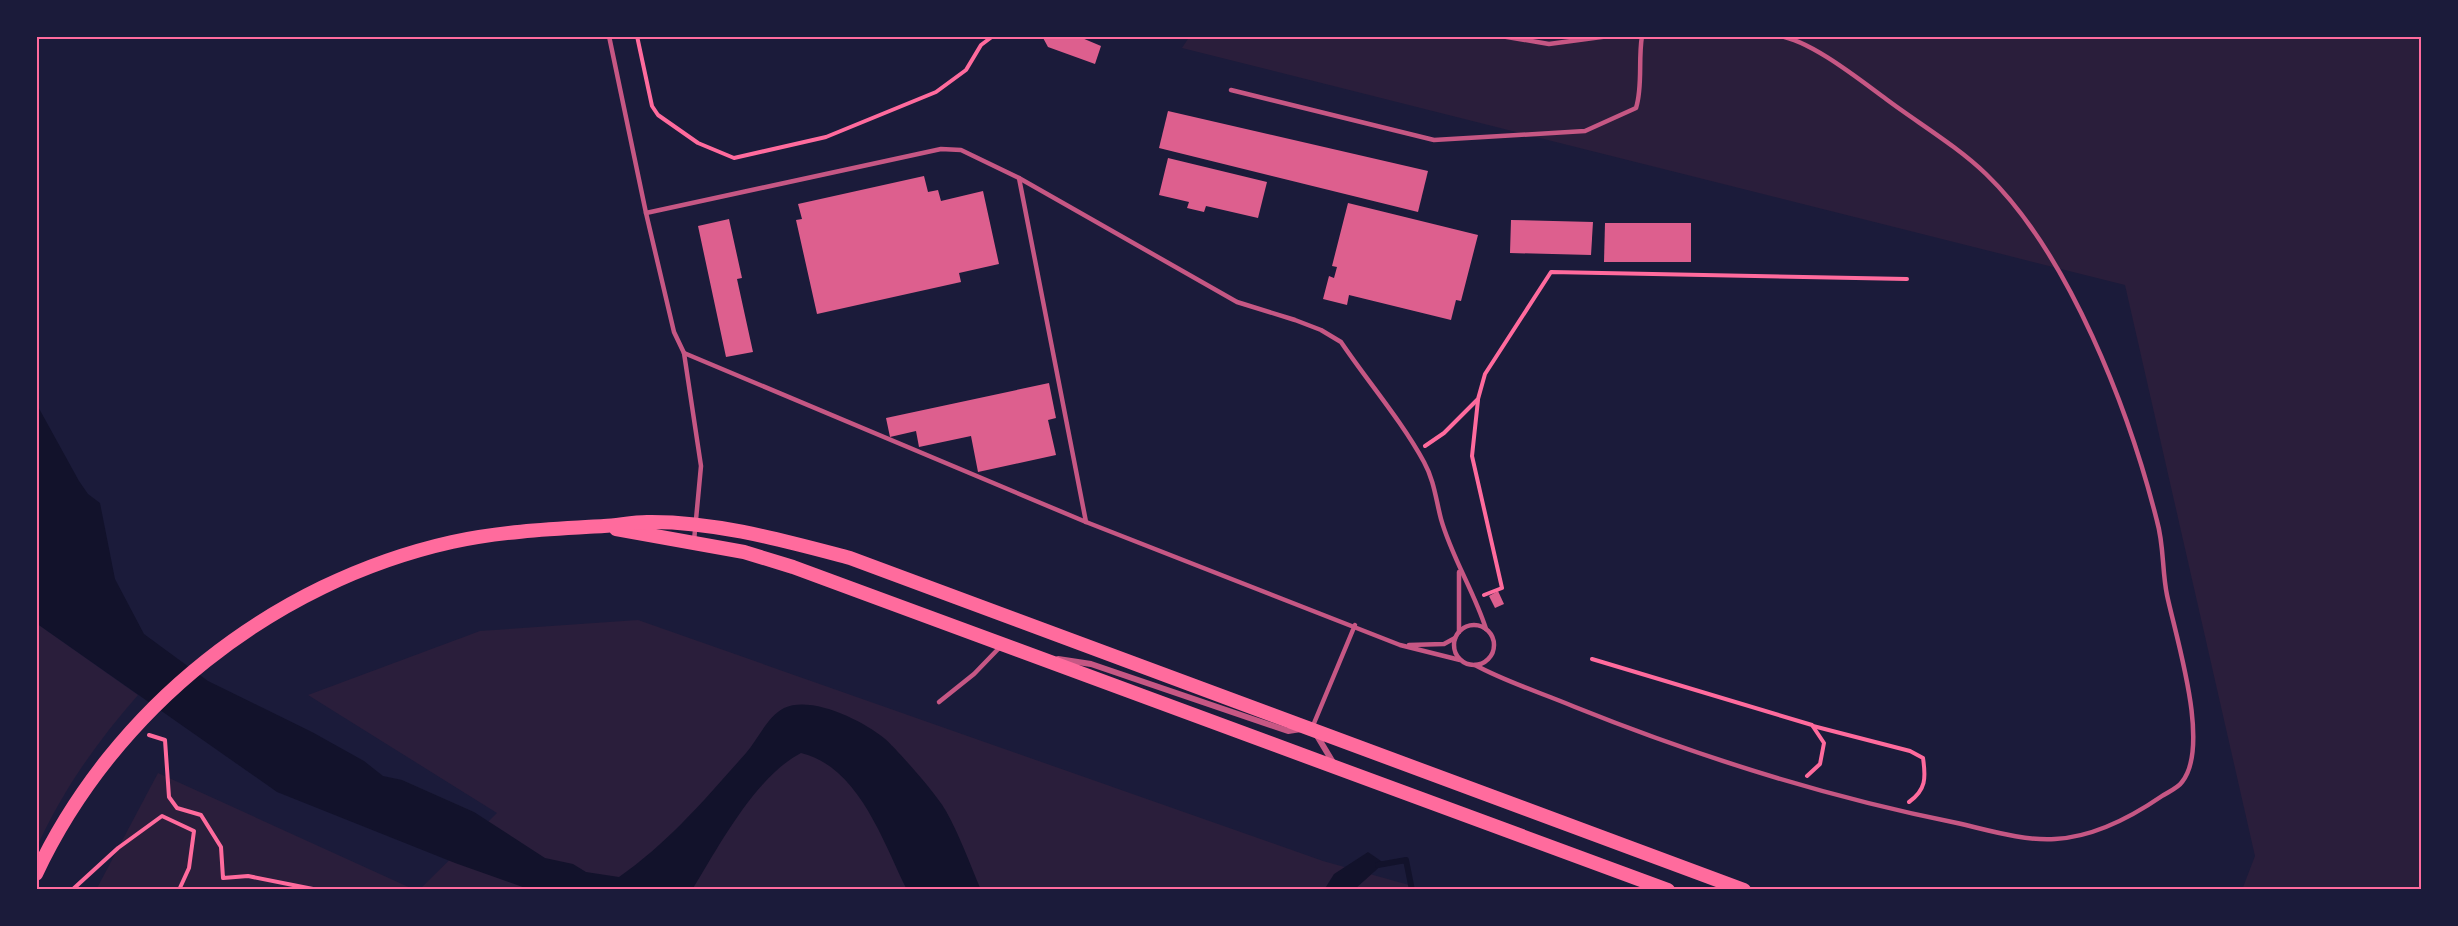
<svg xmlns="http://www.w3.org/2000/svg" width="2458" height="926" viewBox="0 0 2458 926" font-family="'Work Sans',sans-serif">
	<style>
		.green { fill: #2a1e3b }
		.water { fill: #12122b }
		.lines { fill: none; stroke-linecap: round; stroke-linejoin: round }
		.stream { stroke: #12122b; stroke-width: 6 }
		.building { fill: #dd5f8e }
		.path { stroke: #ff6b9d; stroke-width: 4 }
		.service { stroke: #c65784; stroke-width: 4.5 }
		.minor { stroke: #c65784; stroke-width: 6 }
		.primary { stroke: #ff6b9d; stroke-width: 14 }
		.neatline { fill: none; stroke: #ff6b9d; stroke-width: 2 }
	</style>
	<rect width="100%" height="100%" fill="#1b1b3a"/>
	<!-- green -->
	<g class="green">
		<path d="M1190,36H2422V890H2242L2255,856L2125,285L1182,48Z"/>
		<path d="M638,620L1323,861L1427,890H419L497,813L308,695L480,631Z"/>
		<path d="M36,623L138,695C96,743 62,791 36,849Z"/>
		<path d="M158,773L415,890H96Z"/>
	</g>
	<!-- water -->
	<g class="water">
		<path d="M36,403L79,481L88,494L100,503L115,579L144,634L208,681L312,732L364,761L383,776L402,780L474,812L545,858L573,864L586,872L619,877C669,842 706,798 746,753C758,739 767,717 784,708C811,695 862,720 884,738C896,748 939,797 946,811C960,836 970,864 981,890H907C883,842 859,767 801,753C755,777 719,846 692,890H531L455,863L277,792L36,623Z"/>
		<path d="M1368,852L1384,863L1354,890H1324L1334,874Z"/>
	</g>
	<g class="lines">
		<!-- stream -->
		<path class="stream" d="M1378,865L1406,860L1412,890"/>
	</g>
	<!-- building -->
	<g class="building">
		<path d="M1042,36H1083L1082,38L1101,46L1095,64L1048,47Z"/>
		<path d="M1168,111L1428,171L1418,212L1159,148Z"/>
		<path d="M1168,158L1267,182L1258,218L1206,206L1204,212L1187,208L1189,202L1159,195Z"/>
		<path d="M924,176L928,192L938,190L941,201L983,191L999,264L959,273L961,282L817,314L796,220L802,219L798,204Z"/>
		<path d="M1348,203L1478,235L1461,301L1456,300L1451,320L1349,295L1347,305L1323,299L1329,276L1334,278L1337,267L1332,266Z"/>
		<path d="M729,219L742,278L737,279L753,352L726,357L698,226Z"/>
		<path d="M1511,220L1593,222L1591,255L1510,253Z"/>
		<path d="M1605,223H1691V262H1604Z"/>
		<path d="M1049,383L1056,418L1048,420L1056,455L978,472L971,436L919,447L916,431L890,437L886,418Z"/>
		<path d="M1498,591L1504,604L1495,608L1489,596Z"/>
	</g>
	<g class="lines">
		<!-- path -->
		<g class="path">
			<path d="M637,36L652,106L658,115L698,143L734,158L826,137L936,92L966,70L981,45L993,36"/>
			<path d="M1478,400L1472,456L1502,588L1484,595"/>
			<path d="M1425,446L1444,433L1478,399L1485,374L1551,272L1907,279"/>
			<path d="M1592,659L1812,725L1824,743L1820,764L1807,776"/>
			<path d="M1813,726L1910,751L1923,758C1926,778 1926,790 1909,802"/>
			<path d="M149,735L165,740L169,797L177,808L201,815L221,847L223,878L248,876L318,890"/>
			<path d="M72,890L118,848L162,816L194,831L189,868L179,890"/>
		</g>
		<!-- service -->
		<g class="service">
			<path d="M609,36L646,213L674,332L684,353L701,466L694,541"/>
			<path d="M1501,36L1549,44L1609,36"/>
			<path d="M1231,90L1434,140L1585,131L1636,108C1643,86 1638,60 1642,36"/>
			<path d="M1019,178L1086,522"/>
			<path d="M646,213L941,149L961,150L1019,178L1237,302L1295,320L1321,330L1341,342C1368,382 1401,420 1424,462C1434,480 1436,500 1441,519C1452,558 1474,591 1486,629"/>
			<path d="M684,353L1086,522L1400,645L1460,660"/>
			<circle cx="1474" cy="645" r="20"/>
			<path d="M1459,632V572"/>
			<path d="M1409,645L1444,644L1455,638"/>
			<path d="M1475,665C1506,682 1542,693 1575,707C1697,756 1827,797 1957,823C1988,830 2023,841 2055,839C2094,837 2130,818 2162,796C2168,792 2178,788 2182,782C2211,746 2176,638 2167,595C2162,571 2164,545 2157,521C2129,410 2069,254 1986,174C1957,146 1918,123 1886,99C1860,80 1810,40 1779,36"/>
			<path d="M939,702L974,674L1002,645"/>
			<path d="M1312,728L1355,625"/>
		</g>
		<!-- minor -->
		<g class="minor">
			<path d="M1058,659L1091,664L1288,731L1301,729"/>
			<path d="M1316,734L1334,764"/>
		</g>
		<!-- primary -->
		<g class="primary">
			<path d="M616,529L744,552L793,567L1668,890"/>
			<path d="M36,874C114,708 273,582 452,542C503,531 553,529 604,526C619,525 633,522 647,522C715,521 785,541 850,558L1744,890"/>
		</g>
	</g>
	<!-- border -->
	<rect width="2458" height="926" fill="none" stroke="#1b1b3a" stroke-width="75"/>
	<rect x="38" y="38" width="2382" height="850" class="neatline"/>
</svg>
